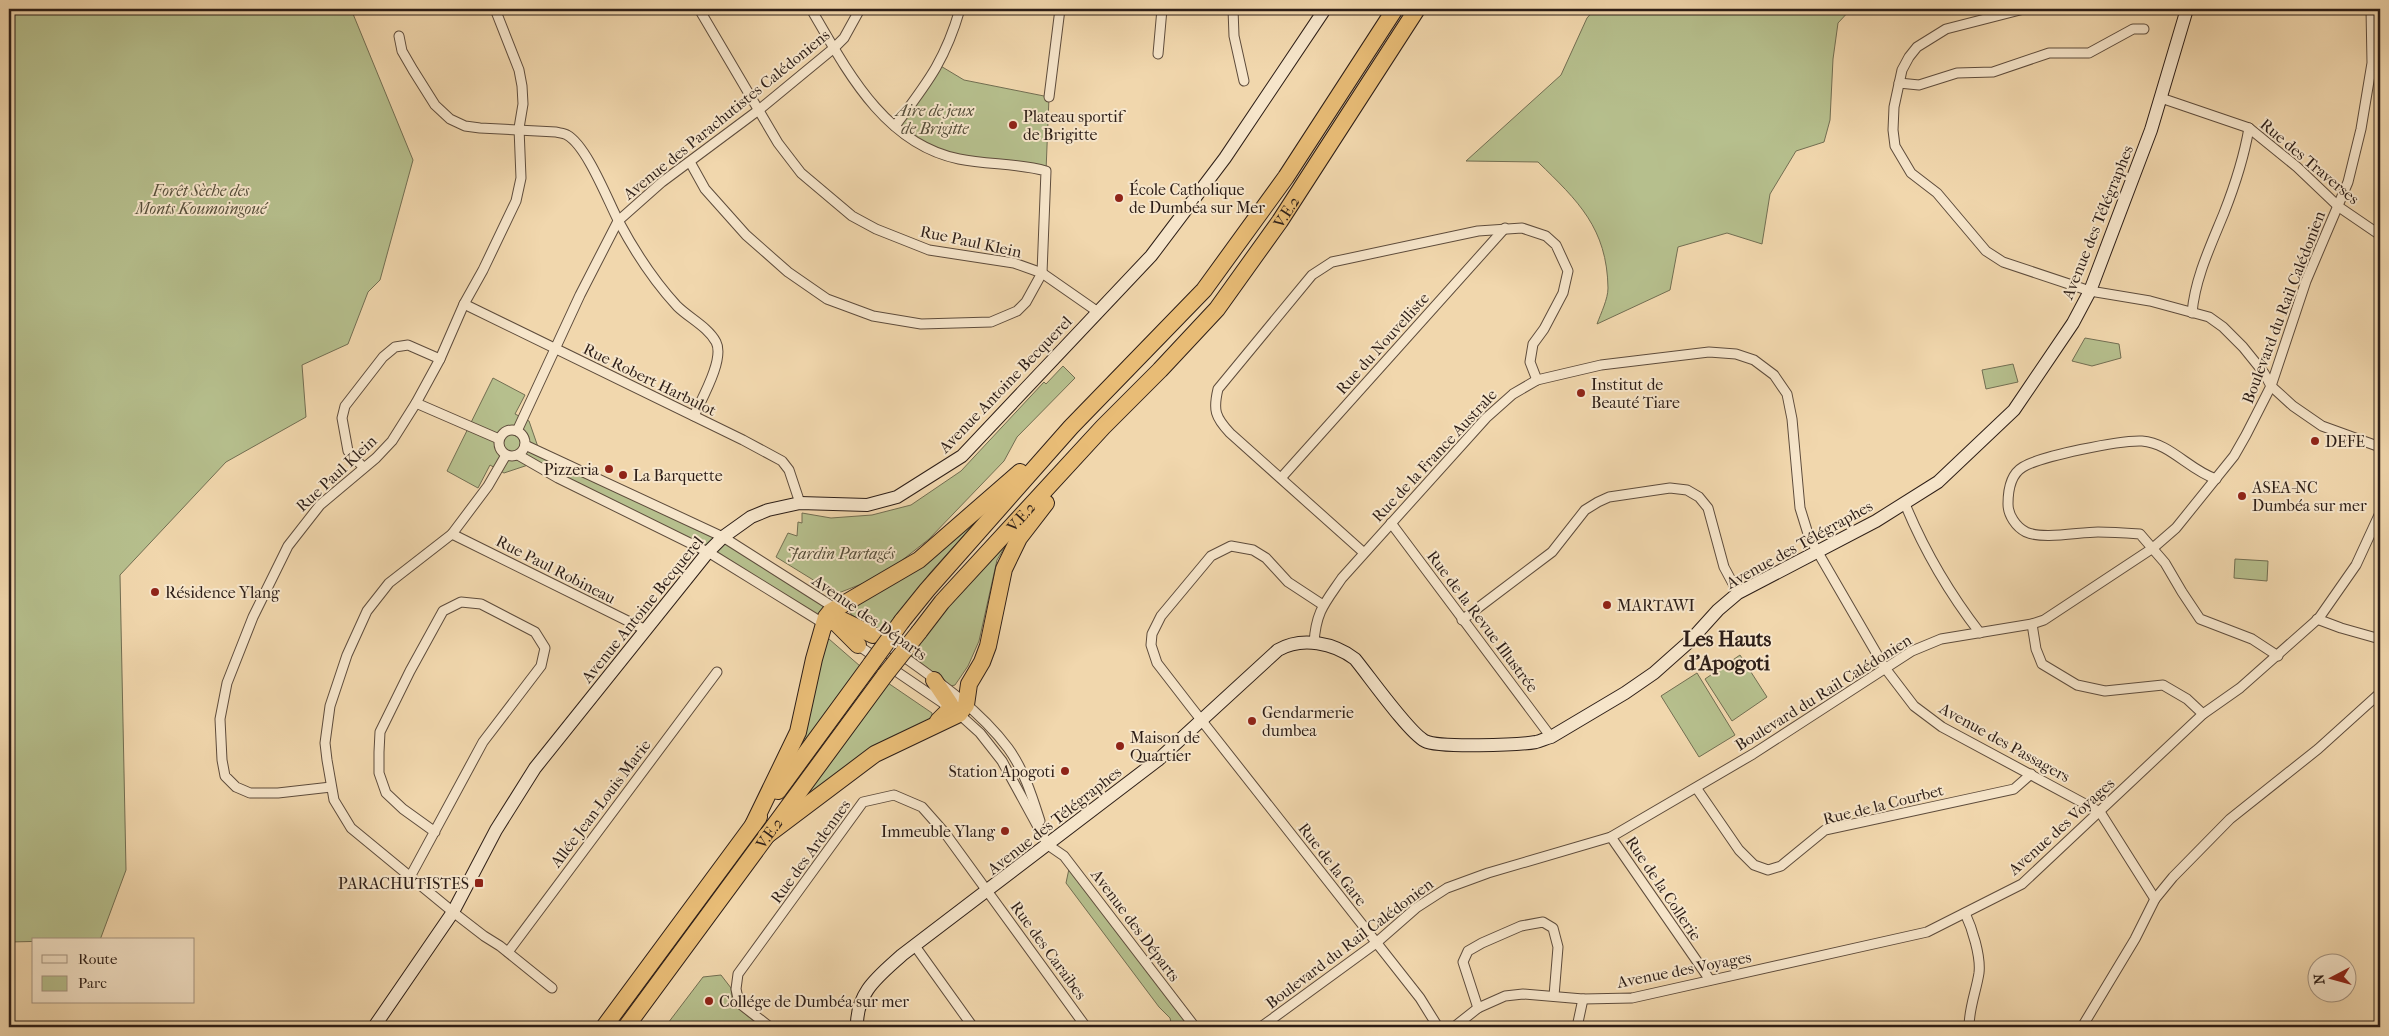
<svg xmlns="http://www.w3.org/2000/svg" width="2389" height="1036" viewBox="0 0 2389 1036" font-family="'IM FELL French Canon',serif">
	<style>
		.green { fill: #b6bf8d; stroke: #726e52 }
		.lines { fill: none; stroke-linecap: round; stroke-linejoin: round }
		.street-casing { stroke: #5e4c3c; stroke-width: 11 }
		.secondary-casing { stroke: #2d1e17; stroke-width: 14 }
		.highway-casing { stroke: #2d1e17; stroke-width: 18 }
		.street { stroke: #f6e5ca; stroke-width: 9 }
		.secondary { stroke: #f6e5ca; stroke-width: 12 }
		.highway { stroke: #e8bc76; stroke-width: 16 }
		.highway-bridge-casing { stroke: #2d1e17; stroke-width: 18; stroke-linecap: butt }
		.highway-bridge { stroke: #e8bc76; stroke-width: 16 }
		.poi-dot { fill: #8f2418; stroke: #f6e5ca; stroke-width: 2 }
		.labels { text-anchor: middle; stroke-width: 4; stroke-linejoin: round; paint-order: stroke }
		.park-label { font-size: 16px; font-style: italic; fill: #564e3a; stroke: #f6e5ca }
		.street-label { font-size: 16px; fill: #2d1e17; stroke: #f6e5ca }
		.poi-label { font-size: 16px; fill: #2d1e17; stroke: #f6e5ca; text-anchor: start }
		.district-label { font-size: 21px; font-weight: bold; fill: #2d1e17; stroke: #f6e5ca }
	</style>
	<rect width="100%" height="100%" fill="#f1d7ad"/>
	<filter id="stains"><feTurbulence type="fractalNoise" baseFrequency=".004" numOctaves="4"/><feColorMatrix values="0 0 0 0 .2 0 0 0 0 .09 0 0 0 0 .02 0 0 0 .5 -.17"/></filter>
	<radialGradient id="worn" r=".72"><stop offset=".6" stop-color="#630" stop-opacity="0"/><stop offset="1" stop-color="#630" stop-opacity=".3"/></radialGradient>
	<!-- green -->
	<g class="green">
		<path d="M9,9H351L413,160L380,280L368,292L348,344L302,365L306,417L226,462L120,575L126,870L100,940L9,942Z"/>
		<path d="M1595,9H1851L1838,23L1833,59L1830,120L1824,142L1796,151L1770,194L1762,244L1727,233L1678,247L1670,290L1597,324C1601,313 1608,299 1608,288C1607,228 1578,201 1538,162L1466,161L1561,75L1587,18Z"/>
		<path d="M939,65L964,80L1049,97L1046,171L957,159L895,126Z"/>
		<path d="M2085,338L2119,344L2121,358L2092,366L2072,361Z"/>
		<path d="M2013,364L2018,382L1986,389L1982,370Z"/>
		<path d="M1063,366L1075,378L1017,437L1004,461L929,539L896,565L864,583L836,594L776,557L788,533L797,536L798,522L802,523V513L831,518L872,515L911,505L961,471L1044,382L1046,384Z"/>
		<path d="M493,378L525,395L515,414L529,421L538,447L723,537L835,609L824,624L708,552L531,464L504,473L490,465L478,488L447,471Z"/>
		<path d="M987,506L973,525L930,573L884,635L852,615L848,610Z"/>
		<path d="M1012,535L997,560L979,641L968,666L955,685L951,686L908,653L972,575Z"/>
		<path d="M2235,559L2268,561L2267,581L2234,578Z"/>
		<path d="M829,639L860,666L797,758L826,642Z"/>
		<path d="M1740,655L1767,697L1732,721L1705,679Z"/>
		<path d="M1697,673L1735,735L1699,757L1661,696Z"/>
		<path d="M888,683L932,713V720L806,796Z"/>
		<path d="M1070,864L1195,1027H1172L1170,1018L1159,1007L1066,883Z"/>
		<path d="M721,975L731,988L733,1004L761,1027H737L736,1025L734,1027H665L703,977Z"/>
	</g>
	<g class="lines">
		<defs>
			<g id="street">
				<path d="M699,9L778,143L801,173L852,216L876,229L929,250L1014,263L1042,273L1098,312"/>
				<path d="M1233,9L1234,36L1244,81"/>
				<path d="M2024,9L1946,29L1917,47L1909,57L1902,70L1894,107L1893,130L1895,146L1911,173L1937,193L1986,251L2003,262L2090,291L2150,301L2209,317L2223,327L2243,347L2264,373L2271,386L2293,406L2322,426L2380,447"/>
				<path d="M399,36L402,51L413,70L435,105L450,119L465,126L480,128L556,132C559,133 564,133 567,135C587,146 608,201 619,222C635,252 654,281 677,306C689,318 708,327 716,342C725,359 701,400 694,416"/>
				<path d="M1158,54L1162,9"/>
				<path d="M1899,83L1919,85L1957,73L1993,72L2049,53H2089L2133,29H2144"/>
				<path d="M1049,97L1060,9"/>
				<path d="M2161,98L2249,128L2297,167L2339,207L2380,235"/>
				<path d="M895,126C927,83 945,61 960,9"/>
				<path d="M690,162L705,189L746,235L788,272L827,299L873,316L921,324L991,322L1017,311L1026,302L1042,273L1046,171C1018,163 988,165 959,159C884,144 846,69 811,9"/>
				<path d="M464,304L743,440L782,461L789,470L800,503"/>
				<path d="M2192,313C2195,278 2211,245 2224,213C2235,185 2244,157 2249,128"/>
				<path d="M416,403L499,439"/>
				<circle cx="512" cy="443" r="13"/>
				<path d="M517,431L580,295L618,221L662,182L760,109L834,48L844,38L860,9"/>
				<path d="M525,445L723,537L838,610"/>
				<path d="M506,455L488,486L452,534L389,583L367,611L347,655L330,706L325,743L327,760L334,800L351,828L453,912L484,936L500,946L552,988"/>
				<path d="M518,455L558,478L708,552L826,625"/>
				<path d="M363,467L348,451L342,418L345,406L383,357L395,347L408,345L440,359"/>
				<path d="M1281,478L1505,228"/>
				<path d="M2216,479C2189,470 2170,443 2142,441C2120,440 2041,456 2023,467C2011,474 2008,491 2008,504C2008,515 2016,527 2026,532C2043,540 2079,532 2098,532C2112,532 2126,533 2140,534L2165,563L2182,592L2200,619L2252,639L2278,656"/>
				<path d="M1905,504C1924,550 1949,593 1980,633"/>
				<path d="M1391,523L1551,737"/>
				<path d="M452,534L646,630"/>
				<path d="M1363,552L1230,433C1215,417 1213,410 1218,389L1312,275L1332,262L1478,231L1522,228L1546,236L1556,245L1568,271L1563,293L1544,329L1533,344L1530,362L1537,380"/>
				<path d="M1323,605L1288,582L1266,558L1253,550L1231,546L1211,556L1161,616L1152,634L1151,645L1157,663L1191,707L1420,998L1438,1027"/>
				<path d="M2317,619L2341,628L2380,639"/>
				<path d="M1462,620L1552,552L1585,510L1598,502L1609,497L1670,488L1687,490L1699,497L1708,508L1724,567L1738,593"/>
				<path d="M2032,624L2036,649L2042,664L2077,685L2105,691L2163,685L2187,699L2203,714"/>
				<path d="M883,642C926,673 976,705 1008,748C1024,770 1032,796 1040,821"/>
				<path d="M1314,643C1316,611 1325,603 1342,578L1486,418L1513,394L1537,380L1601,365L1709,352L1736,354L1754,360L1774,375L1787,394L1792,419L1800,508L1809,537L1885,668L1914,706L1942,727L2100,812L2155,899"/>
				<path d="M856,644L959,714L980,733L1002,761L1048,845L1064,856L1195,1027"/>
				<path d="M331,787L278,793H250L236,787L225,776L222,760L220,719L227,683L253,617L288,546L320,505L376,458L392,441L416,403L440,359L464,304L483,270L516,201L521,178L519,128L523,104L522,86L519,70L495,9"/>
				<path d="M1697,789L1739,850L1754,865L1768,870L1781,866L1825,830L2014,789L2031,774"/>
				<path d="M1611,837L1710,980"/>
				<path d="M410,877L483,742L541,666L545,648L535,632L481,604L461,602L443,611L410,671L380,732L379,752V773L386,793L403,809L435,832"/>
				<path d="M1965,913C1972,928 1981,956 1979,973C1976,992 1969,1008 1969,1027"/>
				<path d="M915,946L973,1027"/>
				<path d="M508,952L717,672"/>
				<path d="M1478,1008L1463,962L1468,951L1482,943L1521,926L1543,922L1553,928L1558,947L1554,996"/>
				<path d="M770,1027L739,1003L736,989L738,974L863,802L894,795L922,807L945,833L1086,1027"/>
				<path d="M1261,1027L1376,943L1416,908L1447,888L1488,873L1611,837L1753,754L1912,651L1941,639L2032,624L2044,620L2153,548L2176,528L2234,456L2246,435L2271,386L2306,281L2348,182L2361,129L2372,63L2371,9"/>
				<path d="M1454,1027L1478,1008L1505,996L1523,994L1583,999L1632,998L1927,932L2022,884L2203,714L2240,688L2319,618L2356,565L2380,513"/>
				<path d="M1577,1027L1583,999"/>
				<path d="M2082,1027L2135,939L2155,899L2173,877L2230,819L2318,749L2380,693"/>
			</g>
			<g id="secondary">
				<path d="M374,1027L453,912L496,830L535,768L708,552L723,537L751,517L768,510L800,503L867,505L897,497L962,456L1151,256L1225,158L1325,9"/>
				<path d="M857,1027C856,992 879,976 902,955L1158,760L1278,650C1302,636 1334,643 1355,659C1369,676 1409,733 1425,741C1438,748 1519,745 1536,742C1541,741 1546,738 1551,737L1625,693L1654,673L1690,641L1718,610L1738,593L1876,521L1938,482L2014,410L2073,323L2090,291L2151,130L2187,9"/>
			</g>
			<g id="highway">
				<path d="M835,613L838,625L858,645"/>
				<path d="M902,621L927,590L1071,427L1204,290L1286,177L1395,9"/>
				<path d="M824,624L840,619L873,635"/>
				<path id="s1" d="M919,632L942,602L1103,427L1160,370L1217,309L1280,221L1417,9"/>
				<path d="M934,680L950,704V709L938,721"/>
				<path d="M778,791L871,664"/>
				<path d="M753,825L798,732L814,659L826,617L830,612L919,560L1020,472"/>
				<path d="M766,836L875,754L959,714L966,705L969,684L982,662L988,646L1004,569L1019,538L1046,503"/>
				<path d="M604,1027L759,817"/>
				<path id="s2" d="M626,1027L885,675"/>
			</g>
		</defs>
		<!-- street casing -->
		<use href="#street" class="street-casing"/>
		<!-- secondary casing -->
		<use href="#secondary" class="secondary-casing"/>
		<!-- highway casing -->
		<use href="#highway" class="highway-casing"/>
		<!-- street -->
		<use href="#street" class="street"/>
		<!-- secondary -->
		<use href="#secondary" class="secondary"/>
		<!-- highway -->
		<use href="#highway" class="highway"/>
		<defs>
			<g id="highway-bridge">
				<path d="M871,664L902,621"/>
				<path d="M885,675L919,632"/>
			</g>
		</defs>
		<!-- highway-bridge casing -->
		<use href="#highway-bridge" class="highway-bridge-casing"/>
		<!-- highway-bridge -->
		<use href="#highway-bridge" class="highway-bridge"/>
	</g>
	<!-- markers -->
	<g class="poi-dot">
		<circle cx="1013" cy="125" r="5"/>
		<circle cx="1119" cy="198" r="5"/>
		<circle cx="1581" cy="393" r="5"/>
		<circle cx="2315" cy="441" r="5"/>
		<circle cx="609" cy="469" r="5"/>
		<circle cx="623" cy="475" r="5"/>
		<circle cx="2242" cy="496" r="5"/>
		<circle cx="155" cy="592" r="5"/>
		<circle cx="1607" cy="605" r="5"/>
		<circle cx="1252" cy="721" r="5"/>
		<circle cx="1120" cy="746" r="5"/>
		<circle cx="1065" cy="771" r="5"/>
		<circle cx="1005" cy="831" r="5"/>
		<rect x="474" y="878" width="10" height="10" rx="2.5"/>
		<circle cx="709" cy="1001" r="5"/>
	</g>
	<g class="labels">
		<!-- park labels -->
		<g class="park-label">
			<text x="935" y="116">Aire de jeux<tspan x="935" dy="18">de Brigitte</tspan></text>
			<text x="201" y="196">Forêt Sèche des<tspan x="201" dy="18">Monts Koumoingoué</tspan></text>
			<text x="841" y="559">Jardin Partagés</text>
		</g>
		<!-- street labels -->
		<g class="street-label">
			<text transform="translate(726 114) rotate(-39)" y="6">Avenue des Parachutistes Calédoniens</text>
			<text transform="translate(2310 161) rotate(40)" y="6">Rue des Traverses</text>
			<text dy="6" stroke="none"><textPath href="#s1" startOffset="559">V.E.2</textPath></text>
			<text transform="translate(2097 222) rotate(-68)" y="6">Avenue des Télégraphes</text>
			<text transform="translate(971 241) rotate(12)" y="6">Rue Paul Klein</text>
			<text transform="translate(2283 307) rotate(-69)" y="6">Boulevard du Rail Calédonien</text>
			<text transform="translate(1382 343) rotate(-48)" y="6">Rue du Nouvelliste</text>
			<text transform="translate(650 379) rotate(26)" y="6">Rue Robert Harbulot</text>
			<text transform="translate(1005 384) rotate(-46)" y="6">Avenue Antoine Becquerel</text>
			<text transform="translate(1434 455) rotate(-47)" y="6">Rue de la France Australe</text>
			<text transform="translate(336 473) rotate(-43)" y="6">Rue Paul Klein</text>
			<text dy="6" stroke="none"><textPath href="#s1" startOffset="154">V.E.2</textPath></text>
			<text transform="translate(1799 544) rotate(-29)" y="6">Avenue des Télégraphes</text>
			<text transform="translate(556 569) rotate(27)" y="6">Rue Paul Robineau</text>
			<text transform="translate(642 609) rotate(-51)" y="6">Avenue Antoine Becquerel</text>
			<text transform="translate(870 617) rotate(35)" y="6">Avenue des Départs</text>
			<text transform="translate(1483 621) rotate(53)" y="6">Rue de la Revue Illustrée</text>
			<text transform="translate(1823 692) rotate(-32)" y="6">Boulevard du Rail Calédonien</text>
			<text transform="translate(2005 742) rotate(29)" y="6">Avenue des Passagers</text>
			<text transform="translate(600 803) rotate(-53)" y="6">Allée Jean-Louis Marie</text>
			<text transform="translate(1883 804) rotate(-14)" y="6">Rue de la Courbet</text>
			<text transform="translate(1054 820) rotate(-38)" y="6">Avenue des Télégraphes</text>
			<text transform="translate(2061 826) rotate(-42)" y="6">Avenue des Voyages</text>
			<text dy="6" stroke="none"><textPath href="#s2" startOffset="241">V.E.2</textPath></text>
			<text transform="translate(810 851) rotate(-54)" y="6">Rue des Ardennes</text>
			<text transform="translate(1333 864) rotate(52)" y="6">Rue de la Gare</text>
			<text transform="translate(1664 888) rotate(56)" y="6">Rue de la Collerie</text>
			<text transform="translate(1136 925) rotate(53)" y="6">Avenue des Départs</text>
			<text transform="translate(1349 943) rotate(-37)" y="6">Boulevard du Rail Calédonien</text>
			<text transform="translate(1049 950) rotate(54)" y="6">Rue des Caraibes</text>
			<text transform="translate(1684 969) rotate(-11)" y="6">Avenue des Voyages</text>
		</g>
		<!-- poi labels -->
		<g class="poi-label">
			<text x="1023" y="122">Plateau sportif<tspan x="1023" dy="18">de Brigitte</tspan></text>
			<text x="1129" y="195">École Catholique<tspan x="1129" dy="18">de Dumbéa sur Mer</tspan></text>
			<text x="1591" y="390">Institut de<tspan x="1591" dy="18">Beauté Tiare</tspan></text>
			<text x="2325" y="447">DEFE</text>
			<text x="599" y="475" text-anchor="end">Pizzeria</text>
			<text x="633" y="481">La Barquette</text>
			<text x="2252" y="493">ASEA-NC<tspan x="2252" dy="18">Dumbéa sur mer</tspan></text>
			<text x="165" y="598">Résidence Ylang</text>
			<text x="1617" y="611">MARTAWI</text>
			<text x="1262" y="718">Gendarmerie<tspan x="1262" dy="18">dumbea</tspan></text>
			<text x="1130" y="743">Maison de<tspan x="1130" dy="18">Quartier</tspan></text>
			<text x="1055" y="777" text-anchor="end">Station Apogoti</text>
			<text x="995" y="837" text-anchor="end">Immeuble Ylang</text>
			<text x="469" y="889" text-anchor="end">PARACHUTISTES</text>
			<text x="719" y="1007">Collége de Dumbéa sur mer</text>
		</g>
		<!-- district labels -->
		<g class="district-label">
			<text x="1727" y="646">Les Hauts<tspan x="1727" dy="24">d'Apogoti</tspan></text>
		</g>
	</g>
	<!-- margin -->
	<rect width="2389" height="1036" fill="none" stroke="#f1d7ad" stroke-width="30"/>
	<rect x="10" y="10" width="2369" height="1016" fill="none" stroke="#2d1e17" stroke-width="2.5"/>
	<rect x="15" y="15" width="2359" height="1006" fill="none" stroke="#2d1e17"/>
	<!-- legend -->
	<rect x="32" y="938" width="162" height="65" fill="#f6e5ca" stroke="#a69582"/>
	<rect x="42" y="955" width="25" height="8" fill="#f6e5ca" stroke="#a69582"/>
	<text x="78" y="964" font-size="15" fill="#2d1e17">Route</text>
	<rect x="42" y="976" width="25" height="15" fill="#b6bf8d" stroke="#a69582"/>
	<text x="78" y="988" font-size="15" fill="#2d1e17">Parc</text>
	<!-- north arrow -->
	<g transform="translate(2332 978) rotate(264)"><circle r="24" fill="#f6e5ca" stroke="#a69582"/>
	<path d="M0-4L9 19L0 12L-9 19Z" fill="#8f2418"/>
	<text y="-8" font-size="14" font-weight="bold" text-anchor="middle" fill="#2d1e17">N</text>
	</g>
	<rect width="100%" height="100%" filter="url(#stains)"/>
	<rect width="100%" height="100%" fill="url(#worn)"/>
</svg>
